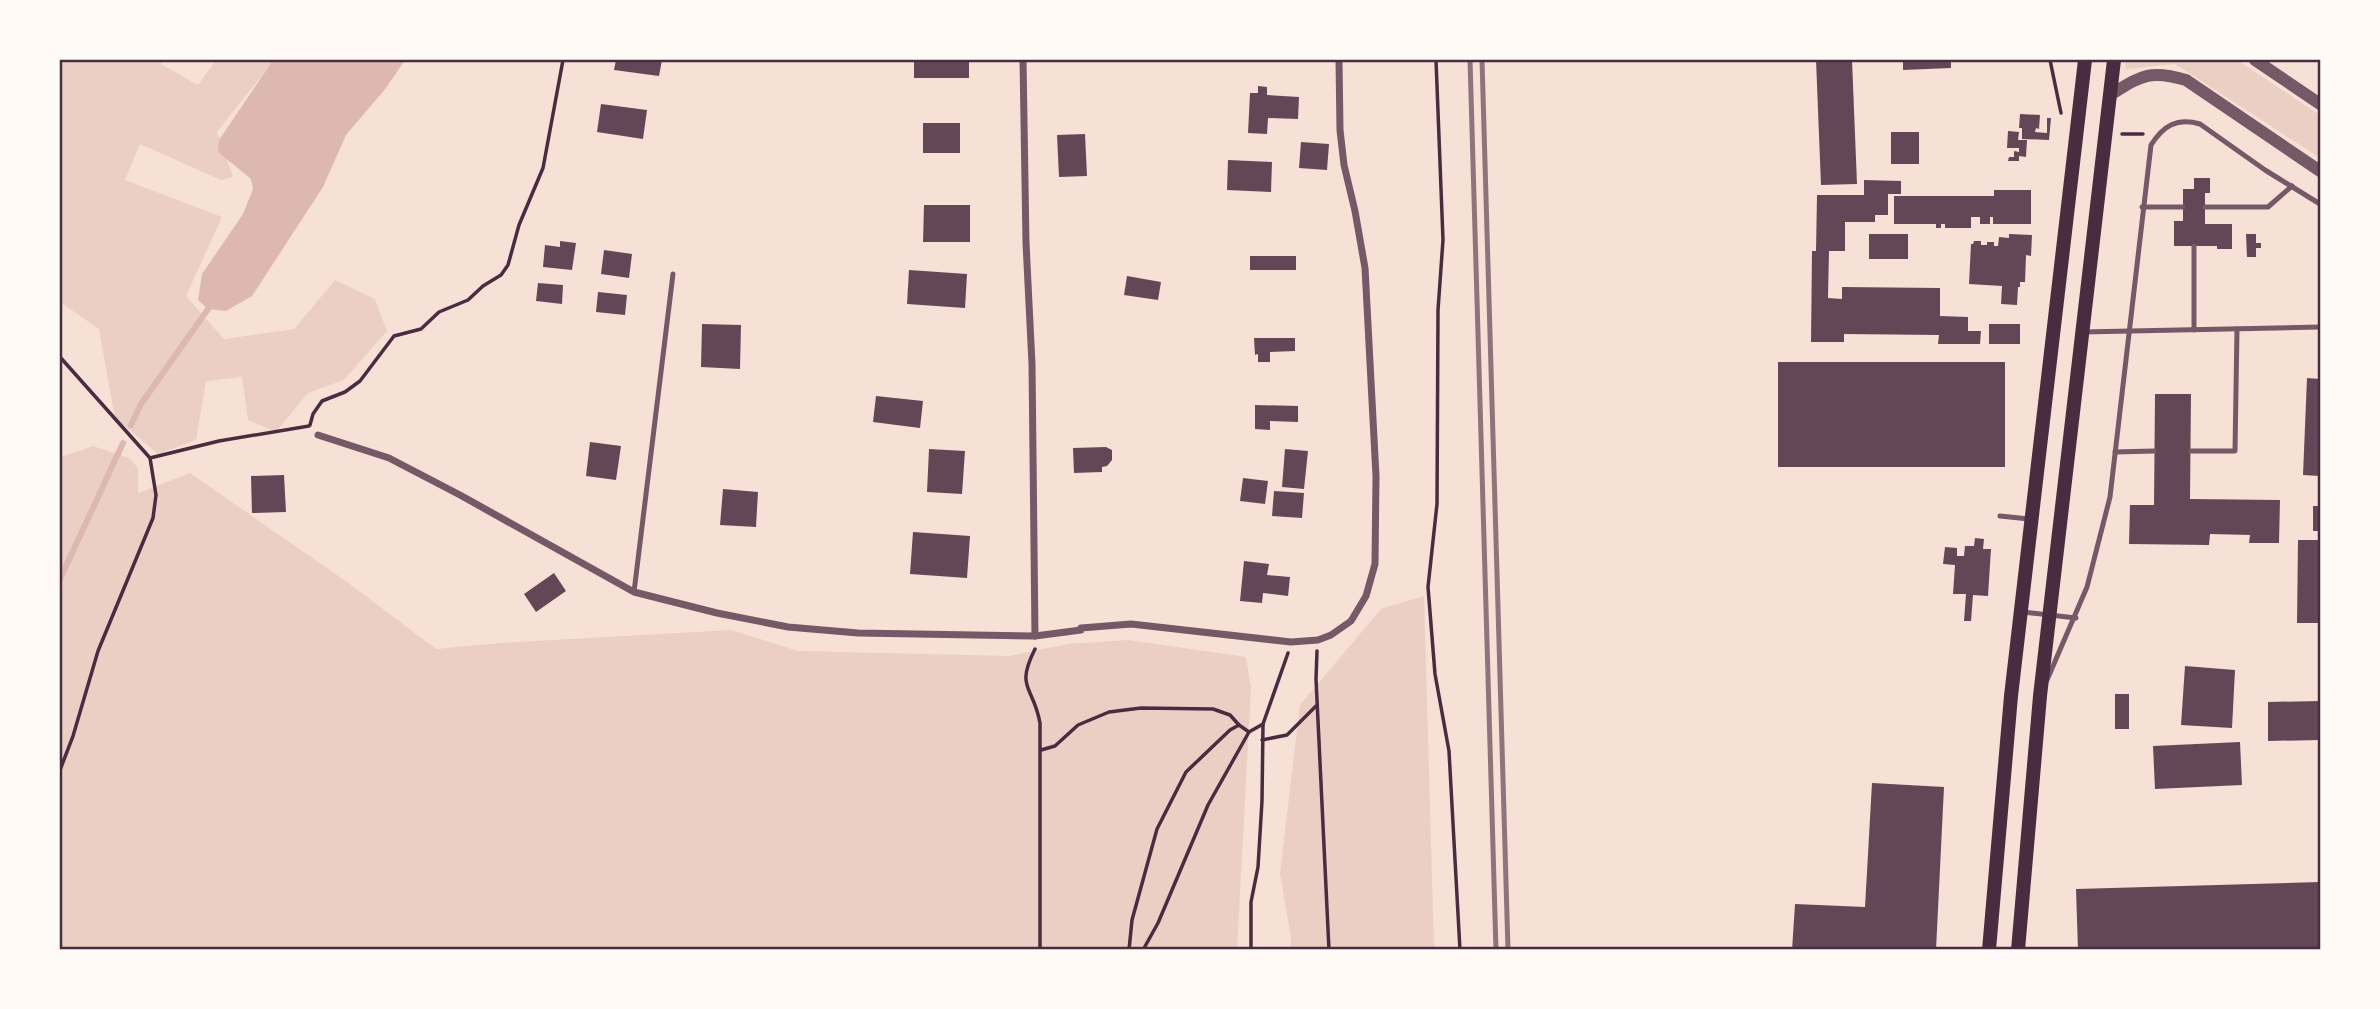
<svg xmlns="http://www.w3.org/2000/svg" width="2380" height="1009" viewBox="0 0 2380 1009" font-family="'PT Sans Narrow',sans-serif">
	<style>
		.green { fill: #ebcfc5 }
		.water { fill: #dcb8b0 }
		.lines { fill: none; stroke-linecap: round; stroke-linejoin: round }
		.stream { stroke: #dcb8b0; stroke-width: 6 }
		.building { fill: #644757 }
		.path { stroke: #4a2c40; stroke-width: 3.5 }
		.service { stroke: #755966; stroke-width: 5 }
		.minor { stroke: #755966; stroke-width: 7 }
		.tertiary { stroke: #755966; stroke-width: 12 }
		.secondary { stroke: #4a2c40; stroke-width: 14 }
		.rail { stroke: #8f747c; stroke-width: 5 }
		.neatline { fill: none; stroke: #4a2c40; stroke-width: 2.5 }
	</style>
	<rect width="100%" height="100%" fill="#f7e1d7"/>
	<!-- green -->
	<g class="green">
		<path d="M60,60H161V64L198,85L216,60H274L217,132L233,177L221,180L140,144L125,180L222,217L186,296L224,339L294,329L335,280L375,299L387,331L344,380L308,393L276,432L248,420L242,377L206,381L196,440L158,454L115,418L99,329L60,302Z"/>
		<path d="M2126,60H2237L2320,115V158L2175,64L2125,69Z"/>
		<path d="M93,446L129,458L138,468V493L190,473L347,582L436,649L501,643L731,630L798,651L1009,656L1068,644L1128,640L1246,657L1251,688L1237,949L60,950V462L61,457Z"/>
		<path d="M1424,596L1434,949H1291V938L1280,873L1300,705L1381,609Z"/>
	</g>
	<!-- water -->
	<path class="water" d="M273,60H405L386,88L346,135L323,187L252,296L226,311L208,309L198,300L202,274L243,214L253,189L251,179L218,152L219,140Z"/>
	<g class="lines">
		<!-- stream -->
		<g class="stream">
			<path d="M131,425L141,404L208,309"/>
			<path d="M60,579L123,443"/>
		</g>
	</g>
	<!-- building -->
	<g class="building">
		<path d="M616,60H662L659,76L614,70Z"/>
		<rect x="914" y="60" width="55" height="18"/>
		<path d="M1816,60H1852L1857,184L1821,185Z"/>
		<path d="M1903,60H1951V68L1903,70Z"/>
		<path d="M1258,86L1267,87V95L1299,97L1298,119L1268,118L1267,134L1248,133L1250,93H1258Z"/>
		<path d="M601,104L647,110L643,139L597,132Z"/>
		<path d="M2020,114L2040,115L2039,129L2036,128L2035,132L2047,133V118H2051L2049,140L2022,139V128H2019Z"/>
		<rect x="923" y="123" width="37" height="30"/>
		<path d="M2008,131L2019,132L2018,140H2027L2026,157L2019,156V161H2008L2009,157H2014V151L2019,152V148H2007Z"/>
		<rect x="1891" y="132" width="28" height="32"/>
		<path d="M1085,134L1087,176L1059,177L1057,135Z"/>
		<path d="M1301,142L1329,144L1327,170L1299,168Z"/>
		<path d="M1228,160L1272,162L1271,192L1227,190Z"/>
		<path d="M2194,178H2210V193H2205V224H2232V249H2217V246H2174V221H2183V189H2194Z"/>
		<path d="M1864,180L1901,181V194H1888V215H1875V222H1845V251H1829L1828,298L1842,299V287L1940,288V316L1968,317V331H1981L1980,344H1938L1939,335L1844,334V342H1811L1812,251H1816L1817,195H1864Z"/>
		<path d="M1994,190H2031V224H1993V217H1990V224H1980V217H1971V228H1945V224H1941V228H1936V224H1894V196H1994Z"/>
		<path d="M924,205H970V242H923Z"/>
		<rect x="1869" y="234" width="39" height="25"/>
		<path d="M2009,234L2032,235L2031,256L2026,255L2025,282H2020V287H2018L2017,305L2001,304L2002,286L1969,284L1971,244H1973L1974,241H1981V245H1987V242H1994V246H1998L1999,237L2009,238Z"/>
		<path d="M2246,234H2256V243H2261V248H2256V257H2247Z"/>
		<path d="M560,241L576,243L572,270L543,267L545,245L560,247Z"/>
		<path d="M604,250L632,254L629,278L601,274Z"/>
		<rect x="1250" y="256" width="46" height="14"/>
		<path d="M909,270L967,274L965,308L907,304Z"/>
		<path d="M1127,276L1161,282L1158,300L1124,295Z"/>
		<path d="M538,283L563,285L562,304L536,301Z"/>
		<path d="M598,292L627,295L625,315L596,312Z"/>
		<path d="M702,324L741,325L740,369L701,367Z"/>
		<rect x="1989" y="324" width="31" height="20"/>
		<path d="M1254,338H1295V351L1270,352V362H1258V354L1255,355Z"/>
		<rect x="1778" y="362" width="227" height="105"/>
		<path d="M2307,378L2320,379V476L2303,475Z"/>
		<path d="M2155,394H2191L2190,499L2280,500L2279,543H2249L2250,535L2210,534L2209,545L2129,544L2130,505H2154Z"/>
		<path d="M876,396L923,401L920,428L873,422Z"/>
		<path d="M1255,405L1298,406V422L1270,421V430L1255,429Z"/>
		<path d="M590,442L621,446L616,480L586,476Z"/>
		<path d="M1106,447L1112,450V460L1107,466L1102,467V472L1074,473L1073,448Z"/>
		<path d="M929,449L965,451L962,494L927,492Z"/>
		<path d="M1285,449L1308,451L1304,489L1282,487Z"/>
		<path d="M284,475L286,512L252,513L251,476Z"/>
		<path d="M1243,478L1268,481L1265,504L1240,501Z"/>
		<path d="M723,489L758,492L756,527L720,525Z"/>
		<path d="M1274,491L1304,493L1302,518L1272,516Z"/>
		<rect x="2313" y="506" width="7" height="25"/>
		<path d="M913,532L970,536L967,578L910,574Z"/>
		<path d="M1975,538L1984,539L1983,549H1991L1988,596L1973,595L1971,621H1964L1966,594H1953L1955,565L1943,564L1945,547L1957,548V556H1964L1965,546H1974Z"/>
		<path d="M2298,540H2320V623H2297Z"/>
		<path d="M1244,561L1269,564L1267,575L1290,577L1288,596L1263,593L1262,603L1240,601Z"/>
		<path d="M554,573L566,591L536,612L524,594Z"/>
		<path d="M2185,666L2235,670L2232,728L2181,725Z"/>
		<rect x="2115" y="694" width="14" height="35"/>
		<path d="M2320,701V740L2268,741V702Z"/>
		<path d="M2240,742L2242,785L2155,789L2153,746Z"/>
		<path d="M1872,783L1944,787L1936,950H1792L1795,904L1865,907Z"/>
		<path d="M2320,882V950H2078L2076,889Z"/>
	</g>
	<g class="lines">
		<!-- path -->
		<g class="path">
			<path d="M1436,60L1443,240L1438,310L1437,504L1428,587L1435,674L1449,751L1460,950"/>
			<path d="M2050,60L2061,113"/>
			<path d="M2122,134H2143"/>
			<path d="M60,357L150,458L156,495L153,518L98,651L73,736L60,770"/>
			<path d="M310,425L313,414L322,401L345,392L360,381L394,336L421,329L439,312L468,300L483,286L501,275L508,265L519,225L543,168L563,60"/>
			<path d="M150,458L219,441L309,426"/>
			<path d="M1035,649C1015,689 1033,685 1040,723V950"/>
			<path d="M1317,651L1316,679L1329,950"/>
			<path d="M1262,740L1287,735L1316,706"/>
			<path d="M1041,750L1055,746L1078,725L1109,712L1141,708L1213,709L1230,715L1239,725"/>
			<path d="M1129,950L1132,920L1157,829L1186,772L1230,730L1239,725L1249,732"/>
			<path d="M1143,950L1158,923L1208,805L1249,732L1263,724"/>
			<path d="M1251,950V902L1258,867L1262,801L1263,724L1288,653"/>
		</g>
		<!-- service -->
		<g class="service">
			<path d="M2142,207H2183"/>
			<path d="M2205,207H2268L2292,186"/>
			<path d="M2194,330V246"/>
			<path d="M2082,332L2320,327"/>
			<path d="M2191,451H2235L2237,329"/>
			<path d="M2115,452L2154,451"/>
			<path d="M2000,516L2029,519"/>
			<path d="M634,592L673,274"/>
			<path d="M2023,612L2076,618"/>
			<path d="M2047,680L2087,587L2110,497L2151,145C2163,126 2177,117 2200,124L2265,170L2320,204"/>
		</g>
		<!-- minor -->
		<g class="minor">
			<path d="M1023,60L1026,243L1032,364L1035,636"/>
			<path d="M318,435L389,458L460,495L634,592L717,613L788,627L858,633L1035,636L1081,630V628L1131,624L1291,642L1318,640L1331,635L1351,621L1366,596L1375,564L1376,476L1365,268L1355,211L1344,165L1340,130L1339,60"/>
		</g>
		<!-- tertiary -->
		<g class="tertiary">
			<path d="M2255,60L2320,104"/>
			<path d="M2110,95C2141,76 2149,69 2186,80L2320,171"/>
		</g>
		<!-- secondary -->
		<g class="secondary">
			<path d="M1989,950L2011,696L2085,60"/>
			<path d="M2018,950L2040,696L2114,60"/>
		</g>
		<!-- rail -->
		<g class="rail">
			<path d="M1470,60L1496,950"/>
			<path d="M1482,60L1508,950"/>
		</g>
	</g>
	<!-- border -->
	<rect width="2380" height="1009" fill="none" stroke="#fffaf5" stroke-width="122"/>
	<rect x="61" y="61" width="2258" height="887" class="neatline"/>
</svg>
